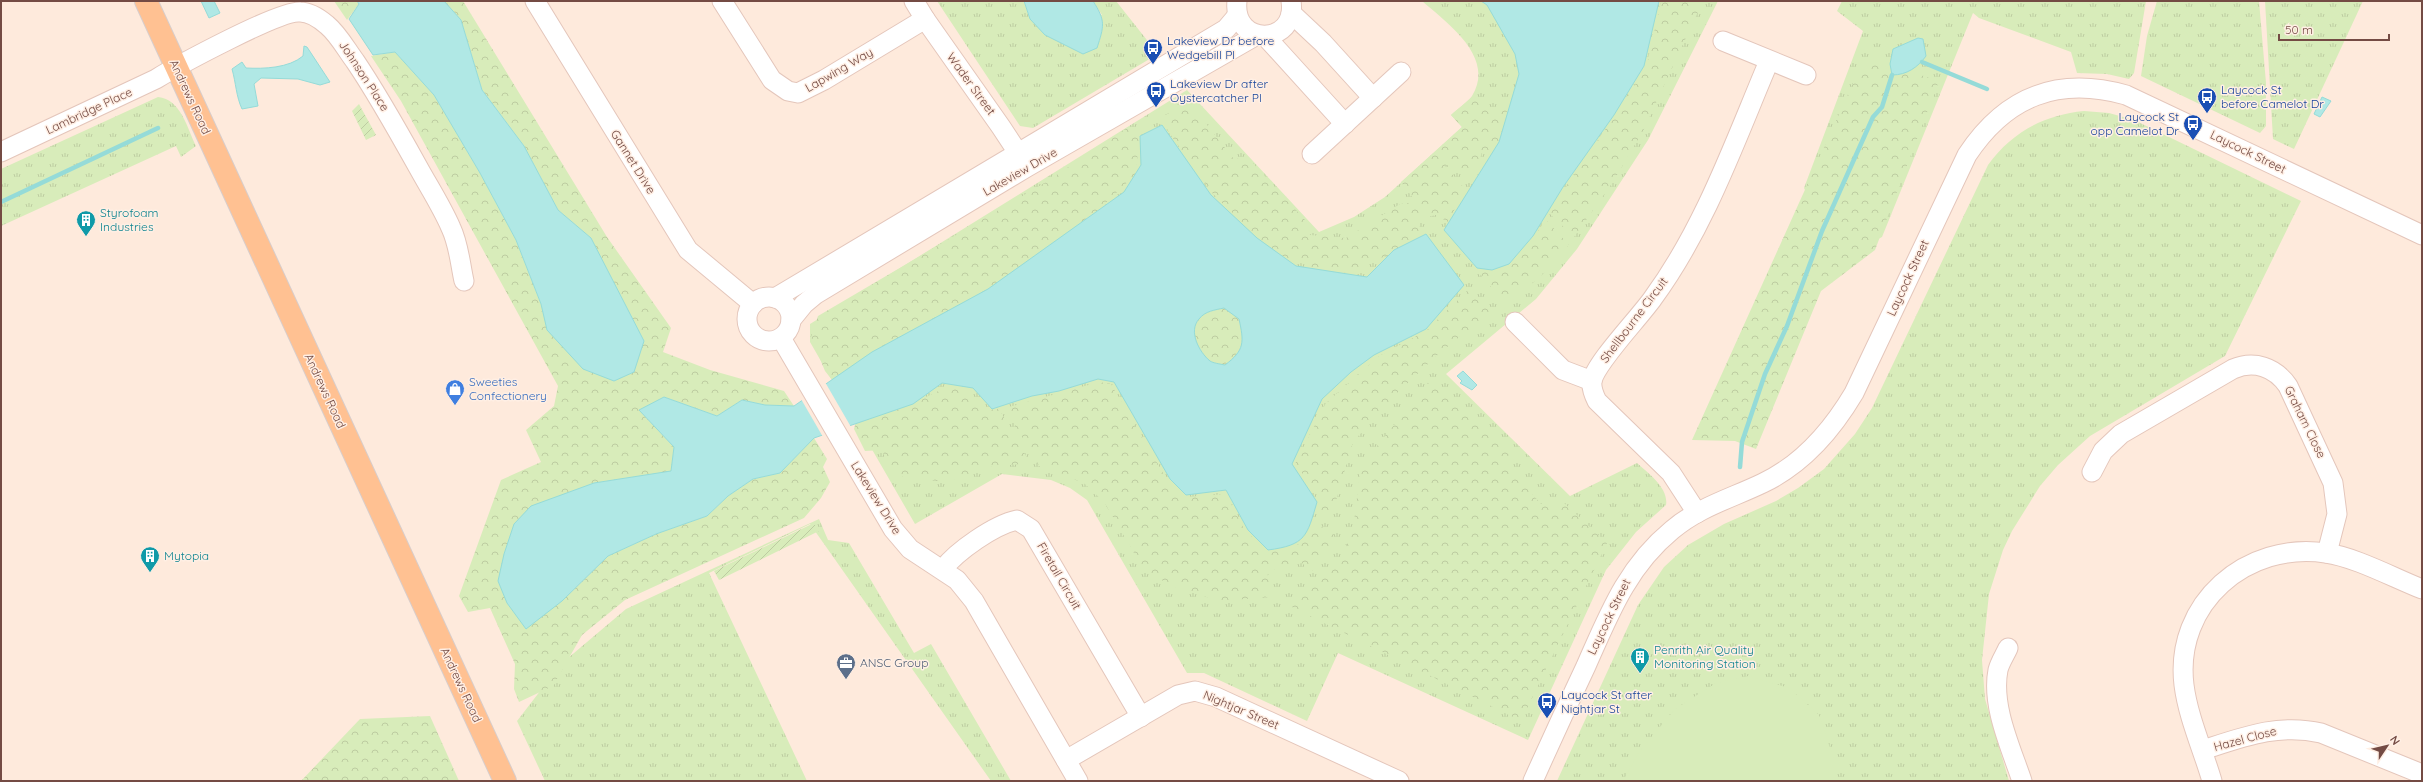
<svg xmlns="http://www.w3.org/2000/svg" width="2423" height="782" viewBox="0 0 2423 782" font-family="Quicksand,sans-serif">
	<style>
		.grass { fill: url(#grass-tufts) }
		.forest { fill: url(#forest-crowns) }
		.garden { fill: url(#garden-furrows) }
		.pitch { fill: #d8ecba }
		.water { fill: #b0e8e5; stroke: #95dbd8; fill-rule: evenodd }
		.pier { fill: #feeadc }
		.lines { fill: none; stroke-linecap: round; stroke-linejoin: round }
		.stream { stroke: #95dbd8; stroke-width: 4.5 }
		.minor-casing { stroke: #e4c6bb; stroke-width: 21 }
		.major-casing { stroke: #d8cdcb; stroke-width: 24 }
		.minor { stroke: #fff; stroke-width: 19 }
		.major { stroke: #ffc192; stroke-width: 22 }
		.labels { text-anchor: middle; stroke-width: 3; stroke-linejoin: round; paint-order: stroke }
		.transit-label { font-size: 12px; fill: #164399; stroke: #ffefe4; text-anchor: start }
		.street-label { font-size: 12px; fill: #744b44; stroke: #ffefe4 }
		.culture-label { font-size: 12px; fill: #0d838f; stroke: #ffefe4; text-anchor: start }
		.shop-label { font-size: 12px; fill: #366cbe; stroke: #ffefe4; text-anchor: start }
		.service-label { font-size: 12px; fill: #4e5e75; stroke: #ffefe4; text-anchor: start }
	</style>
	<defs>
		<pattern id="grass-tufts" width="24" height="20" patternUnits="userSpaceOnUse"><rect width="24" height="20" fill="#d8ecba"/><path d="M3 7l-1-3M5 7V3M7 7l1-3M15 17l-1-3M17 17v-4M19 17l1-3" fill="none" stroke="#bdcca1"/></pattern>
		<pattern id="forest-crowns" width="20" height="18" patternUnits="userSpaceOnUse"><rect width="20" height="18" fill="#d8ecba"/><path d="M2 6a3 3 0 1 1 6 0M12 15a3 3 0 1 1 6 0" fill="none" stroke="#bdcca1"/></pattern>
		<pattern id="garden-furrows" width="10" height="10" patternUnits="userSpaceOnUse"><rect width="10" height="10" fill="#d8ecba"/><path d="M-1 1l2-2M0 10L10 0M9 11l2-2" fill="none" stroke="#bdcca1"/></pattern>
	</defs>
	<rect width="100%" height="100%" fill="#feeadc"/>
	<!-- grass -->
	<g class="grass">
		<path d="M937,1H1024L1030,19L1102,15L1093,1H1116L1158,54L1033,128L1020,126Z"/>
		<path d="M1422,1H1718L1648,140L1577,249L1536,299L1446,374L1570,496L1637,463C1648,473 1669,488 1666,505L1636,532L1606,570L1528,740L1338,653L1307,721L1204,673H1187L1087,500L1070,488L1051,480L1002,474L915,524L810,342V324L1187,90L1319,232L1354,217L1385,197L1462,127L1451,115C1457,109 1467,103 1472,96C1496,57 1447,23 1422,1Z"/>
		<path d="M1842,1H2146L2134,73L2129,79L2107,74L2077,73L2071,52L1979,18L1973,13L1882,237L1840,259L1804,188L1863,31L1837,11Z"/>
		<path d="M2157,1H2259L2266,83V126L2260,133L2141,76L2147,36Z"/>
		<path d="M2265,1H2363L2294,149L2273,139Z"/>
		<path d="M158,97C181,99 187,128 196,146L181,157L176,146L1,226V169Z"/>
		<path d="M2084,111L2109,113L2134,120L2301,201L2225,356L2090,436L2058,465L2040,486L2012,531L2003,550L1989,594L1982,660L1985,699L2009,781H1557L1638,605L1664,567L1688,545L1724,524L1776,501L1798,488L1824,469L1855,434L1872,408L1988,165C2012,132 2044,115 2084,111Z"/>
		<path d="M819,519L828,540L849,543L914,653L931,644L1011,781H991L810,524L709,573L807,781H545L517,721L561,664L626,609Z"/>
	</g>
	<!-- forest -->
	<g class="forest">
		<path d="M334,1H357L359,4L347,20Z"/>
		<path d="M444,1H463L607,237L671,328L663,352L710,370L784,391L794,406L765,405L742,400L717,416L664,397L640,411L674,447L671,472L594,483L562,601L608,556L656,534L707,516L728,496L753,479L780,473L814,438L827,459L823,467L830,482L821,498L804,518L625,600L582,635L553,686L519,702L514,689L515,664L490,608L468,612L459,596L501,480L541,462L526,430L554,406L558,386L401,101L371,56L395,52L434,95L480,173L516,240L541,304L548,330L591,238L558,210L524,146L482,90L461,20Z"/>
		<path d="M1661,1H1703L1643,131L1613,182L1574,237L1549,213L1646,68Z"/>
		<path d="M1863,61L1884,63L1939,81L1875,250L1821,291L1756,449L1735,441L1692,440Z"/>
		<path d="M1472,97L1488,112L1501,105L1509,114L1505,137L1493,153L1482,150L1479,165L1460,174L1450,165L1445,166L1465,189L1448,222L1436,215L1419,219L1421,242L1336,276L1274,253L1213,194L1160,120L1186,98L1233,158L1251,161L1306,221L1310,235L1346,238L1400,204L1416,202L1401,182L1462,127L1451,115Z"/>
		<path d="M1128,127L1139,139L1136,174L1097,211L988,289L881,350L836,385L825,371L811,337L818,316L1046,182Z"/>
		<path d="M1546,220L1569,245L1540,277L1506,304L1477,271C1513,274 1526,245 1546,220Z"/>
		<path d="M1469,289L1491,313L1445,348L1397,393L1353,442L1331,518L1317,515L1320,496L1295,464L1326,403L1379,356L1426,331Z"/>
		<path d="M1224,308L1239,319C1244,343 1246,350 1225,365C1220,364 1213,363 1210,361C1199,352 1188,331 1199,319C1205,311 1215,310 1224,308Z"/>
		<path d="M1431,379L1508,451L1511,470L1541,504L1563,502L1607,543L1521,721L1284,603L1311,586L1340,562L1353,529L1361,466Z"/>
		<path d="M1099,382L1111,384L1167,480L1187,497L1226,494L1244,529L1268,552C1295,549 1301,548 1314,524L1334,532L1331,550L1312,571L1302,563L1267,571L1272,597L1219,601L1172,586L1144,570L1104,502L1085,484L1058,472L1039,466L1005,408Z"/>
		<path d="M953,384L966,391L987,410L999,409L1030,463L990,467L946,482L903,477L890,470L882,450L865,451L854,429L856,421L922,399Z"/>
		<path d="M430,716L459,781H301L360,719Z"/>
	</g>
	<!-- garden -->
	<g class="garden">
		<path d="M359,104L376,135L366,140L352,111Z"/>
		<path d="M814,523L819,531L719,580L714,571Z"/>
	</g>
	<!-- pitch -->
	<path class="pitch" d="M1749,676L1789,688L1819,715L1834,760V781H1623L1639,752L1675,709L1716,683Z"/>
	<!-- water -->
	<g class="water">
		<path d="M201,1H214L220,13L209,18Z"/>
		<path d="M357,1H444L461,20L482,90L524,146L558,210L591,238L644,341L634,372L614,381L583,369L547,330L541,304L516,240L480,173L434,95L395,52L373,55L349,19L359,4Z"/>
		<path d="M1024,1H1093C1106,21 1104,26 1097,48L1083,54L1045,35L1030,19Z"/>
		<path d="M1481,1H1659L1644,66L1614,115L1563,187L1533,236L1509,264L1492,270L1477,268L1444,230L1499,142L1519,74L1515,54L1487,5Z"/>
		<path d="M1918,38L1923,39L1926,56C1918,67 1907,75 1892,75L1890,64L1893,49Z"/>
		<path d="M304,46L307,47L330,82L320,85L298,79L261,78L254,84L258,106L242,109C236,96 236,83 232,69L242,62L246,68C264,69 289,68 303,56Z"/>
		<path d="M2322,97L2331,101L2320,117L2314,114Z"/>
		<path d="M1162,125L1211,195L1257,238L1296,266L1367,277L1394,250L1426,234L1464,285L1426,329L1374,355L1351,372L1322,399L1292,464L1317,502C1307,536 1306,545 1268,550L1248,530L1226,490L1186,495L1170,479L1114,382L1098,379L1059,391L1032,396L992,409L973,388L942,383L913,404L814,438L780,473L753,479L728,496L707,516L656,534L608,556L562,601L526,629L507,603L498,581L504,554L514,524L531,506L594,483L671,471L674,447L639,410L664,397L717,416L742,400L765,405L794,406L872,352L988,289L1124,192L1141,165L1140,136ZM1224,308L1239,319C1244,342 1245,350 1225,365C1220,364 1213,363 1210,361C1199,352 1188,331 1199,319C1205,311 1215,310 1224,308Z"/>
		<path d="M1463,371L1477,385L1472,390L1460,383L1462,381L1457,376Z"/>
	</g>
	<!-- pier -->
	<path class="pier" d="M825,382L851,427L823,437L801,399Z"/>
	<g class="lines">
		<!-- stream -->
		<g class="stream">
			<path d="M1922,62L1987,89"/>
			<path d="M1,202L158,128"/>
			<path d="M1740,467L1742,442L1765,374L1787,326L1822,231L1873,117L1882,107L1892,75"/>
		</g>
		<defs>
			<g id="minor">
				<path d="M535,1L688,250L753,304"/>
				<path d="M722,1L772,80L788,91L798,93L824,80L925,19"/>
				<path d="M914,1L925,19L1001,127L1026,165"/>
				<path d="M1237,1C1232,47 1298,46 1291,1"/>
				<path d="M1291,13L1323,43L1373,98"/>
				<path d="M1265,36L1345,124"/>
				<path d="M1723,41L1806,75"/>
				<path d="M1,152L156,79C177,66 280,10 300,12C309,12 320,19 327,25C338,34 346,49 355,61C378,95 398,131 418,167C429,187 442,207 451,228C459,245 460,263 464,281"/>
				<path d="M1312,154L1401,72"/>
				<circle cx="769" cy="319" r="22"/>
				<path d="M775,298L1226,29L1237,16"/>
				<path d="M791,320L804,304L816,294L1027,167L1257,35"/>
				<path d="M1515,322L1563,370L1592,381"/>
				<path d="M781,338L893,529L910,549L957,580L974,601L1078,781"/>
				<path d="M2092,472L2103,451L2121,434L2233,369C2254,360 2275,367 2288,386L2333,483L2337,514L2327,553"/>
				<path d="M1697,513L1671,473L1597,401C1594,395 1591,388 1592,381C1596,362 1640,317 1653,298C1705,227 1735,141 1769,61"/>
				<path d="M943,569C957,551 994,525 1017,520L1031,529L1141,717"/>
				<path d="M2008,648C2005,655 2000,662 1998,670C1991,706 2011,748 2022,781"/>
				<path d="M2203,750C2243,737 2279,723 2321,733L2422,774"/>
				<path d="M1066,760L1178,695L1195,691L1216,697L1399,781"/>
				<path d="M1533,781C1550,743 1568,704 1586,666C1609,614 1627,567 1672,530C1699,507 1732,498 1763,483C1803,464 1832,430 1854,393L1967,155C2006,96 2058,76 2126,95L2422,235"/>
				<path d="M2212,781C2203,750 2188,717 2184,685C2174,603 2247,541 2326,553C2355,557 2394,578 2422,589"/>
			</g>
			<path id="major" d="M146,1L505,781"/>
		</defs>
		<!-- minor casing -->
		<use href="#minor" class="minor-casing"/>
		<!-- major casing -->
		<use href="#major" class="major-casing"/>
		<!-- minor -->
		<use href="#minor" class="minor"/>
		<!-- major -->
		<use href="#major" class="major"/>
	</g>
	<!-- icons -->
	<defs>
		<symbol id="bus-pin" viewBox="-11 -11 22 30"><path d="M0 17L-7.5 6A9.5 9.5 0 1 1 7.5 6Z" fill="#1a4fb4" stroke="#ffefe4"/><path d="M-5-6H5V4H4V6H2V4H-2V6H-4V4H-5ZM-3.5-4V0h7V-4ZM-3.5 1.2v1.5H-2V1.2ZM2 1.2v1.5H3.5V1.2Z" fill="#fff"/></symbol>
		<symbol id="building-pin" viewBox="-11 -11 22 30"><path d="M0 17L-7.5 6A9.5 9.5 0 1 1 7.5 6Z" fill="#0f9aa8" stroke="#ffefe4"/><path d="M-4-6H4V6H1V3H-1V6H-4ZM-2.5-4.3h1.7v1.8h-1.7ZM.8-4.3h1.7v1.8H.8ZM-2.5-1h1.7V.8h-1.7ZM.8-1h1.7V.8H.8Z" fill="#fff"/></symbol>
		<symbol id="shop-pin" viewBox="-11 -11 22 30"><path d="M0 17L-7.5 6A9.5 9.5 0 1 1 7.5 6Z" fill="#3f7fe0" stroke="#ffefe4"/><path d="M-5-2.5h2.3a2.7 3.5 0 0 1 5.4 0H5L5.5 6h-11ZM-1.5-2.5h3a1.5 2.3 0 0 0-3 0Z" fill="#fff"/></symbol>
		<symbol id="office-pin" viewBox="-11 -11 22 30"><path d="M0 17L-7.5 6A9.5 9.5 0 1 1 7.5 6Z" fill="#5c6f8a" stroke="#ffefe4"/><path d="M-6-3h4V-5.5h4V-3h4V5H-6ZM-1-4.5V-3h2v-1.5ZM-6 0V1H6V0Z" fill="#fff"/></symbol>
	</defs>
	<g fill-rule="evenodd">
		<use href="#bus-pin" x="1142" y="37" width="22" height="30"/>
		<use href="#bus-pin" x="1145" y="80" width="22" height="30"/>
		<use href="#bus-pin" x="2196" y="86" width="22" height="30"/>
		<use href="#bus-pin" x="2182" y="113" width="22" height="30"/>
		<use href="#building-pin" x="75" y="209" width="22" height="30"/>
		<use href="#shop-pin" x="444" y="378" width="22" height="30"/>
		<use href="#building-pin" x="139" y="545" width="22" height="30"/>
		<use href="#building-pin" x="1629" y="646" width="22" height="30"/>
		<use href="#office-pin" x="835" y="652" width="22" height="30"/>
		<use href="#bus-pin" x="1536" y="691" width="22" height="30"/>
	</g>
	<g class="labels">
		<!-- transit labels -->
		<g class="transit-label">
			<text x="1167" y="45">Lakeview Dr before<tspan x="1167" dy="14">Wedgebill Pl</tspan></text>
			<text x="1170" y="88">Lakeview Dr after<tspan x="1170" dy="14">Oystercatcher Pl</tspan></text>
			<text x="2221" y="94">Laycock St<tspan x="2221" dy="14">before Camelot Dr</tspan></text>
			<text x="2179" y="121" text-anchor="end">Laycock St<tspan x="2179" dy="14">opp Camelot Dr</tspan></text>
			<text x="1561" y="699">Laycock St after<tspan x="1561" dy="14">Nightjar St</tspan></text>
		</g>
		<!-- street labels -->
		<g class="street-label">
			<text transform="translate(839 70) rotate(-30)" y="4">Lapwing Way</text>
			<text transform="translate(364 76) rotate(57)" y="4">Johnson Place</text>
			<text transform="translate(971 84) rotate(54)" y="4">Wader Street</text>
			<text transform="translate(190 97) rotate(65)" y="4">Andrews Road</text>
			<text transform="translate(89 111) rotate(-25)" y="4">Lambridge Place</text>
			<text transform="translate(2248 152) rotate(26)" y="4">Laycock Street</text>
			<text transform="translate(633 162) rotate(58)" y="4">Gannet Drive</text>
			<text transform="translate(1020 172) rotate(-30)" y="4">Lakeview Drive</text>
			<text transform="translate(1908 278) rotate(-65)" y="4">Laycock Street</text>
			<text transform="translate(1634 320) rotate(-53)" y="4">Shellbourne Circuit</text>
			<text transform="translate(325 391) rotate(65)" y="4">Andrews Road</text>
			<text transform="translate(2305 422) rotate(64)" y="4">Graham Close</text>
			<text transform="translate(876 498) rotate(58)" y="4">Lakeview Drive</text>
			<text transform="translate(1059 576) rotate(60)" y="4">Firetail Circuit</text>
			<text transform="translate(1609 617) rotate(-64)" y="4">Laycock Street</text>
			<text transform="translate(461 685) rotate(65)" y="4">Andrews Road</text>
			<text transform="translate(1241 710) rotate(23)" y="4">Nightjar Street</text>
			<text transform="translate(2245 739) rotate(-15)" y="4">Hazel Close</text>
		</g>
		<!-- culture labels -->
		<g class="culture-label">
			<text x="100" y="217">Styrofoam<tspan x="100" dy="14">Industries</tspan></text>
			<text x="164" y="560">Mytopia</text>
			<text x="1654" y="654">Penrith Air Quality<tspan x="1654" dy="14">Monitoring Station</tspan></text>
		</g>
		<!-- shop labels -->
		<g class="shop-label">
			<text x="469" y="386">Sweeties<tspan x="469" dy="14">Confectionery</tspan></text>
		</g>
		<!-- service labels -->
		<g class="service-label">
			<text x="860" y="667">ANSC Group</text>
		</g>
	</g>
	<!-- border -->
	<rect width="2423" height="782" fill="none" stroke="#744b44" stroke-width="4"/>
	<!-- north arrow -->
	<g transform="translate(2387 746) rotate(55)" stroke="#ffefe4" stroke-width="3" paint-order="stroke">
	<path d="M0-3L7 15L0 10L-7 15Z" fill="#744b44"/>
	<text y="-6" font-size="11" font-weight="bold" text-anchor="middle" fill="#744b44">N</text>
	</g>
	<!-- scale -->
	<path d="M2279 34v6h110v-6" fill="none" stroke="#744b44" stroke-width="2"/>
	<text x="2285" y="34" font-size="12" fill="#744b44" stroke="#ffefe4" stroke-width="3" paint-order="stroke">50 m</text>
</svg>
